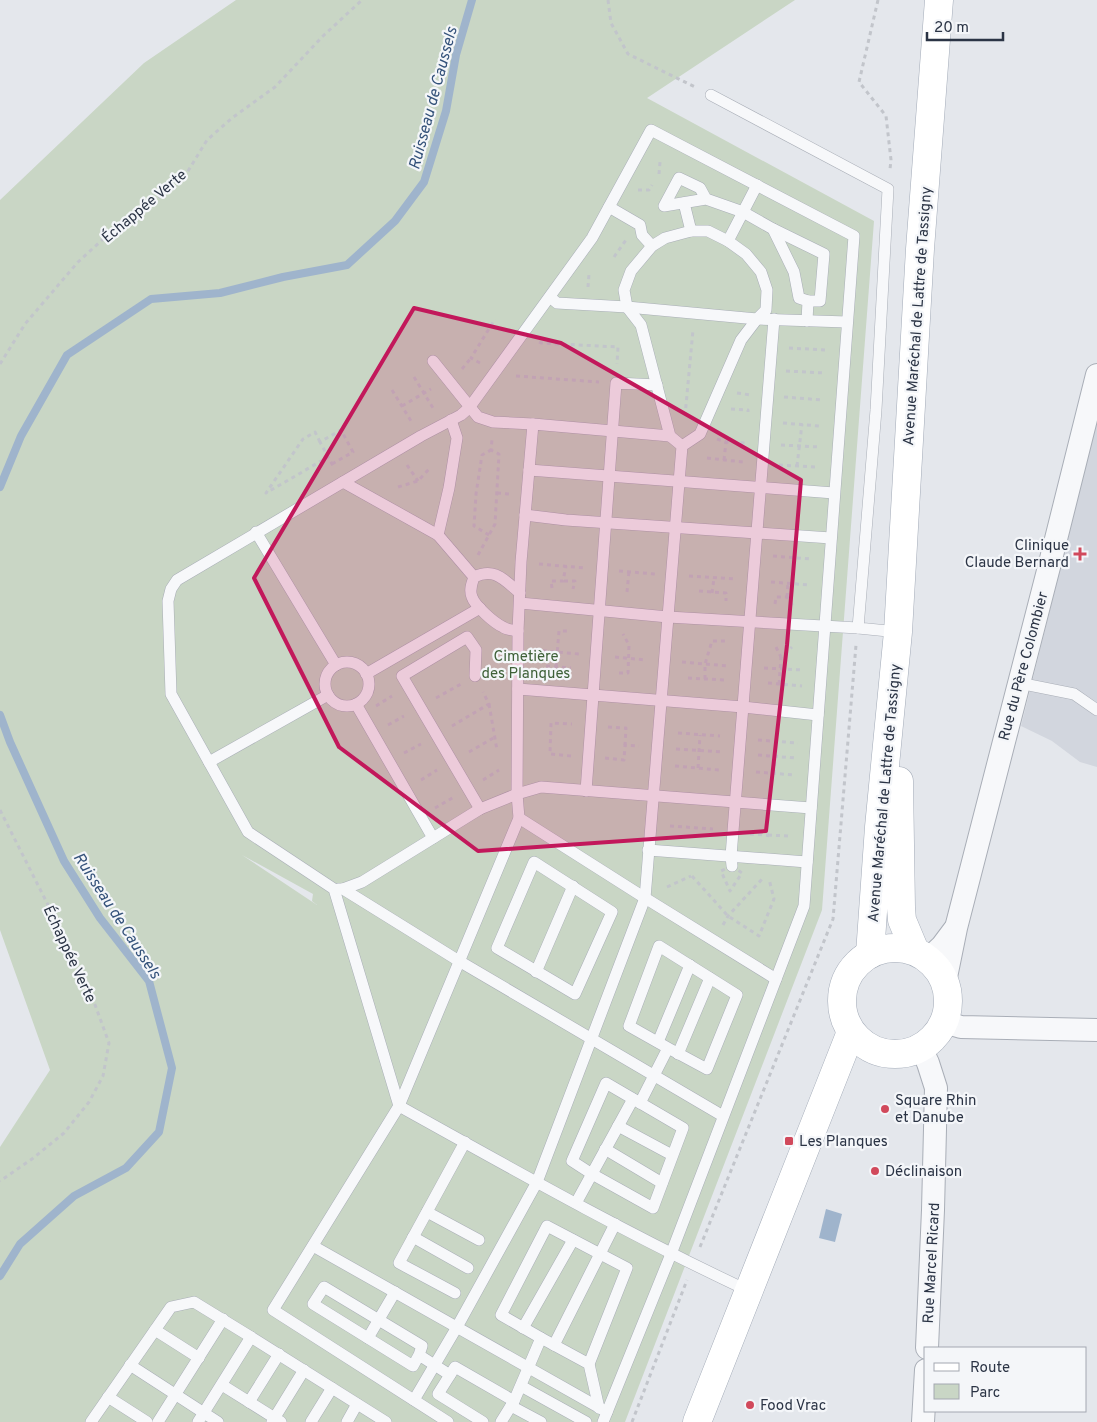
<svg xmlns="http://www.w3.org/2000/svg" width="1097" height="1422" viewBox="0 0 1097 1422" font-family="Overpass,sans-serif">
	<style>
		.built { fill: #d2d6de }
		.green { fill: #c9d6c5; fill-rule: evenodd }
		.water { fill: #9fb4cc }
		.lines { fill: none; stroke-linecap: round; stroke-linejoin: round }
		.stream { stroke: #9fb4cc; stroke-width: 8 }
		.lane-casing { stroke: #a9aeb7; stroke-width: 12 }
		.street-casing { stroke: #a9aeb7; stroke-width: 24 }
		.primary-casing { stroke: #a3abb8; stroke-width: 29 }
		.path { stroke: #c2c5cb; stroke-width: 3; stroke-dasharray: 4 4; stroke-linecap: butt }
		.lane { stroke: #f7f8fa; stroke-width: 11 }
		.street { stroke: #f7f8fa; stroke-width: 22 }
		.primary { stroke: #fff; stroke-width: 28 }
		.marked { fill: #c2185b; fill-opacity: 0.2; stroke: #c2185b; stroke-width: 4; stroke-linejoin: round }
		.poi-dot { fill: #d1495b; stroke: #f4f6f9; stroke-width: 2 }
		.labels { text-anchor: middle; stroke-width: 4.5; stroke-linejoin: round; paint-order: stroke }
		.street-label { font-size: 15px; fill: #2b3445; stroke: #f4f6f9 }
		.poi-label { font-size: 15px; fill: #2b3445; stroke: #f4f6f9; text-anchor: start }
		.park-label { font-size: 15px; fill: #3f6138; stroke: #f4f6f9 }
		.water-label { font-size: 16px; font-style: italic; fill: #34527a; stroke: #f4f6f9 }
	</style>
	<rect width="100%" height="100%" fill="#e4e7ec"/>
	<!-- built -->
	<path class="built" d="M1097,422V767L1080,762L1052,741L1021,726Z"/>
	<!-- green -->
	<path class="green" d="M236,0H795L647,98L874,221L822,910L625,1422H0V1147L50,1070L0,930V200L144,63ZM242,855L313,894L312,901L317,905Z"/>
	<!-- water -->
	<path class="water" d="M826,1209L842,1214L835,1242L819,1238Z"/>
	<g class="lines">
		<!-- stream -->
		<g class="stream">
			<path d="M0,487L21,436L67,355L151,299L220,293L283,277L347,265L395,221L424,182L446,111L456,55L472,0"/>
			<path d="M0,715L10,742L64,861L100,918L149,981L172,1068L159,1132L126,1168L74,1196L20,1244L0,1276"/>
		</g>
		<defs>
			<g id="lane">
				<path d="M711,95L888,189L876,410L858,628L898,632"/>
				<path d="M706,199L700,188L679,178L664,206L706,199L743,212L773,229L794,272L799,298L808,301L807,321"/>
				<path d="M684,203L691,231"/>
				<path d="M609,207L640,225L642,235L652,246"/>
				<path d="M773,229L824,254L820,301H808"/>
				<path d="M728,241L757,185"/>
				<path d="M550,297L557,303L627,307L757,319L847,322"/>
				<path d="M433,361L478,417L493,422L533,424"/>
				<path d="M670,436L533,424L521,562L518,631L517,794L519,818L399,1106C514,1170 629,1235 749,1291"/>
				<path d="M529,470L834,493"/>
				<path d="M343,482L438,535L474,577"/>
				<path d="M525,515L566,520L831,538"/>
				<path d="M256,532L336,665"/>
				<path d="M438,535L449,488L457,438L451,420"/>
				<path d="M520,603L668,617L858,628"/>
				<path d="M518,631C513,630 507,630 503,627C494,623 475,606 472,597C469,590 472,583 474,577C495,567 504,580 520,593"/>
				<circle cx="347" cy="684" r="22"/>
				<path d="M366,674L480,608"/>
				<path d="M475,676L476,650L467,637L402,676L480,809"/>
				<path d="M1019,683L1074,694L1097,710"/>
				<path d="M518,689L743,707L818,715"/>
				<path d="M356,704L433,838"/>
				<path d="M209,762L328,695"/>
				<path d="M586,791L616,383L657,385"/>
				<path d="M519,818L645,898L776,979"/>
				<path d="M648,850L807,862"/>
				<path d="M534,862L612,912L575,994L497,948Z"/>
				<path d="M732,866L731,856L774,319"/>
				<path d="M338,889H343L459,961L723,1116"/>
				<path d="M343,889L362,882L480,809L517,794L541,787L811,808"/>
				<path d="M536,972L573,886"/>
				<path d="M658,1042L690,965"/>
				<path d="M678,1054L710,978"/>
				<path d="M606,1083L683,1128L653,1208L592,1174L572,1161Z"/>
				<path d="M640,1103L668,1048L629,1026L659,946L737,995L707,1069L668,1048"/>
				<path d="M618,1126L672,1155"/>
				<path d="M605,1149L662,1183"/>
				<path d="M576,1203L633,1099"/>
				<path d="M427,1212L479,1240"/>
				<path d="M413,1237L468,1268"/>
				<path d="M313,1246L607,1412"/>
				<path d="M455,1293L399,1263L465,1142"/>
				<path d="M523,1328L573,1240"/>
				<path d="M155,1330L199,1358"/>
				<path d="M368,1338L395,1292"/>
				<path d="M541,1338L501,1315L547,1226L627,1268L589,1364"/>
				<path d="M554,1345L615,1224"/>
				<path d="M419,1355L413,1366L313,1304L324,1287L422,1346L419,1355L450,1375"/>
				<path d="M130,1365L218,1422"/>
				<path d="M222,1385L281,1422"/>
				<path d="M521,1386L586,1422"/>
				<path d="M108,1397L147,1422"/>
				<path d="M414,1400L457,1327L537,1182L645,898L682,446L670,436L641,325L627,307L624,290L631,271L652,246L665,238L691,231H708L728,241L746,254L761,272L767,290L766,310L757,319L741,340L700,434L682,446"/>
				<path d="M249,1402L279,1354"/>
				<path d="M511,1406L541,1422"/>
				<path d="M91,1422L171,1307L194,1302L251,1337L386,1422"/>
				<path d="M158,1422L223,1319"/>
				<path d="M198,1422L251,1337"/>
				<path d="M272,1422L304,1370"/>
				<path d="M311,1422L332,1388"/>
				<path d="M347,1422L357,1404"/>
				<path d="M448,1422L273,1310L399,1106L334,889L248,832L171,694L168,601L171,589L177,580L421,436L461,415L469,408L592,238L651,130L854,236L804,906L671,1254L603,1422"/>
				<path d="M483,1422L438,1394L455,1367L514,1401"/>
				<path d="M501,1422L514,1401L541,1338L589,1364L599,1408"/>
			</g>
			<g id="street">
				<path d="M928,959L942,946L954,930"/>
				<path d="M945,982L956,928L1050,563L1097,375"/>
				<path d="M944,1022L961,1027L1097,1030"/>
				<path d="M921,1048L928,1063L936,1088L933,1210L927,1348"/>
				<path d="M923,1422L926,1370"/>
			</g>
			<g id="primary">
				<path d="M899,781L901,908L902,920L915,951"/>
				<circle cx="895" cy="1001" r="53"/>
				<path d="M870,954L879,827L898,632L920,249L939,0"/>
				<path d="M697,1422L851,1032"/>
			</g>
		</defs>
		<!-- lane casing -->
		<use href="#lane" class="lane-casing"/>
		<!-- street casing -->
		<use href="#street" class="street-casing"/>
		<!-- primary casing -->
		<use href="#primary" class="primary-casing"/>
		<!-- path -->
		<g class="path">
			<path d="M608,0L611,23L628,54L697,88"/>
			<path d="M878,0L859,82L886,116L891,160L890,169"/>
			<path d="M659,174L660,162"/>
			<path d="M638,190H649L652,185"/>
			<path d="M614,257L626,240"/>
			<path d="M588,287L589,274"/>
			<path d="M539,342L541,343L618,347L617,364"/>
			<path d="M789,348L827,350V351"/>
			<path d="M480,363L471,358L495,319"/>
			<path d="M0,364L25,324L78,262L126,218L158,198L185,176L207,140L232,118L275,87L323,36L362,0"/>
			<path d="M462,369L471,358"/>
			<path d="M786,371L825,373"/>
			<path d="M516,376L599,382"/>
			<path d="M414,377L433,408"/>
			<path d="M392,390L411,421"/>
			<path d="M737,393L751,395"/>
			<path d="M784,397L823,400"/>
			<path d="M402,406L431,389"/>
			<path d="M731,409L748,410V412"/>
			<path d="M685,416L693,330"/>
			<path d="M783,423L819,426"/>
			<path d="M717,439L726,442L747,443"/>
			<path d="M320,442L315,432L303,439L266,493L328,457"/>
			<path d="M781,445L820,447"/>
			<path d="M707,458L743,462"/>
			<path d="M724,460L726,442"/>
			<path d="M332,464L353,452L341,430L320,442L332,464L334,467"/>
			<path d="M407,465L418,481"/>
			<path d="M779,465L816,467"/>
			<path d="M797,466L802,424"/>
			<path d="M398,487L418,481L430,468"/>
			<path d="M497,493L509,494"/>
			<path d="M489,535L474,526L476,494L482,455L491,450"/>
			<path d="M478,555L495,524L499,454L491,450L492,440"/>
			<path d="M773,556L811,559"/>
			<path d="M539,564L585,568"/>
			<path d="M619,571L655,574"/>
			<path d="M689,576L735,579"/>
			<path d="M564,581H575L573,589"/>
			<path d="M771,582L810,585"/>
			<path d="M552,588L551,581H563L566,566"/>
			<path d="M699,591L726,593V601"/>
			<path d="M627,592L629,571"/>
			<path d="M712,593L714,578"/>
			<path d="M787,597L788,583"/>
			<path d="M775,604L776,597H787L793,606"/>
			<path d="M776,647L781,657L792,647"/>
			<path d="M535,650L579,654"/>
			<path d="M615,657L646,660"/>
			<path d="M682,662L728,666"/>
			<path d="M546,666L571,668"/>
			<path d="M556,667L559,631H570"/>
			<path d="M764,668L803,670"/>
			<path d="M619,673H628L629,645L623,634"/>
			<path d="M688,678L724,680"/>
			<path d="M705,679V664L712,641H727"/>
			<path d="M768,683L802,686"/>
			<path d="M779,684L781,657"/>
			<path d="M436,698L461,684"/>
			<path d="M489,704L497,750"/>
			<path d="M376,706L392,696"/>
			<path d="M388,725L404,716"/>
			<path d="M452,726L489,704L483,692"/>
			<path d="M608,727L626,728L625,745"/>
			<path d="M678,733L720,736"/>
			<path d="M758,740L798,743"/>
			<path d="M676,749L722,752"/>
			<path d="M469,752L495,737"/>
			<path d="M404,753L421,744"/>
			<path d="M758,755L796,758"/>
			<path d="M571,756L550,754L551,723L572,724"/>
			<path d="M605,758L624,760L625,745L639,746"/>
			<path d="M675,766L719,770"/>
			<path d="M698,768L700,735"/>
			<path d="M756,772L795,775"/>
			<path d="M774,774L776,741"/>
			<path d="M421,780L437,770"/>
			<path d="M483,780L499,770"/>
			<path d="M435,808L454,797"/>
			<path d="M0,810L86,980L109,1043L103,1076L89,1102L64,1133L32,1159L0,1181"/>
			<path d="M670,826L713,829"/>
			<path d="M750,834L768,835L767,840"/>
			<path d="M768,835L788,836"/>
			<path d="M732,866L742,873L730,891L721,871Z"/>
			<path d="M692,876L728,916L759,936L774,899L769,879"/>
			<path d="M667,887L691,876"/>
			<path d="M723,925L728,916L763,878"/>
			<path d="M700,1247L833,919L856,645"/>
			<path d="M632,1422L687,1280"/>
		</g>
		<!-- lane -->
		<use href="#lane" class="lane"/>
		<!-- street -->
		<use href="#street" class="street"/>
		<!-- primary -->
		<use href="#primary" class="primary"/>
	</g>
	<!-- marked area -->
	<path class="marked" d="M414,308L561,343L801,480L787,645L766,831L478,851L339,747L254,578Z"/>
	<!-- markers -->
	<g class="poi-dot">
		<path d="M1077.5 546.5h5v5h5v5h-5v5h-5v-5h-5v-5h5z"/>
		<circle cx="885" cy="1109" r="5"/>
		<rect x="784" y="1136" width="10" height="10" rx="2.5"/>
		<circle cx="875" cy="1171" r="5"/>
		<circle cx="750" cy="1405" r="5"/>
	</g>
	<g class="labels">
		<!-- street labels -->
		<g class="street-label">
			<text transform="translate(144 206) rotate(-40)" y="5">Échappée Verte</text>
			<text transform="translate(917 316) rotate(-86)" y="5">Avenue Maréchal de Lattre de Tassigny</text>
			<text transform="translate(1023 666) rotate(-75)" y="5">Rue du Père Colombier</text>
			<text transform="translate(884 793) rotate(-85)" y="5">Avenue Maréchal de Lattre de Tassigny</text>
			<text transform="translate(70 954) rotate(65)" y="5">Échappée Verte</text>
			<text transform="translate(931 1263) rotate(-87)" y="5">Rue Marcel Ricard</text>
		</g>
		<!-- poi labels -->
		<g class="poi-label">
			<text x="1069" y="550" text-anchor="end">Clinique<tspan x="1069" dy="17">Claude Bernard</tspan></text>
			<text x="895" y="1105">Square Rhin<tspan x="895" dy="17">et Danube</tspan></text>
			<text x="799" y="1146">Les Planques</text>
			<text x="885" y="1176">Déclinaison</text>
			<text x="760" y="1410">Food Vrac</text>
		</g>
		<!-- park labels -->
		<g class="park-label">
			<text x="526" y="661">Cimetière<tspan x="526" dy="17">des Planques</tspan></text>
		</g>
		<!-- water labels -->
		<g class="water-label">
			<text transform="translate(432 98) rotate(-75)" y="6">Ruisseau de Caussels</text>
			<text transform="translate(118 915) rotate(57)" y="6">Ruisseau de Caussels</text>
		</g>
	</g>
	<!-- legend -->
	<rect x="924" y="1347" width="162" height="65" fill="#f4f6f9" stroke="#a4a8b1"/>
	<rect x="934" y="1363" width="25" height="8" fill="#ffffff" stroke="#a4a8b1"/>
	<text x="970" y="1372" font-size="15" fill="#2b3445">Route</text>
	<rect x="934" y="1384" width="25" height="15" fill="#c9d6c5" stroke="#a4a8b1"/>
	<text x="970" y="1397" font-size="15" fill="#2b3445">Parc</text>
	<!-- scale -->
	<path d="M927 32v8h76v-8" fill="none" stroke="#2b3445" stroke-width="2.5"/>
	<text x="934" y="32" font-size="15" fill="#2b3445" stroke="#f4f6f9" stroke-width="4" paint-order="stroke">20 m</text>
</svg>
